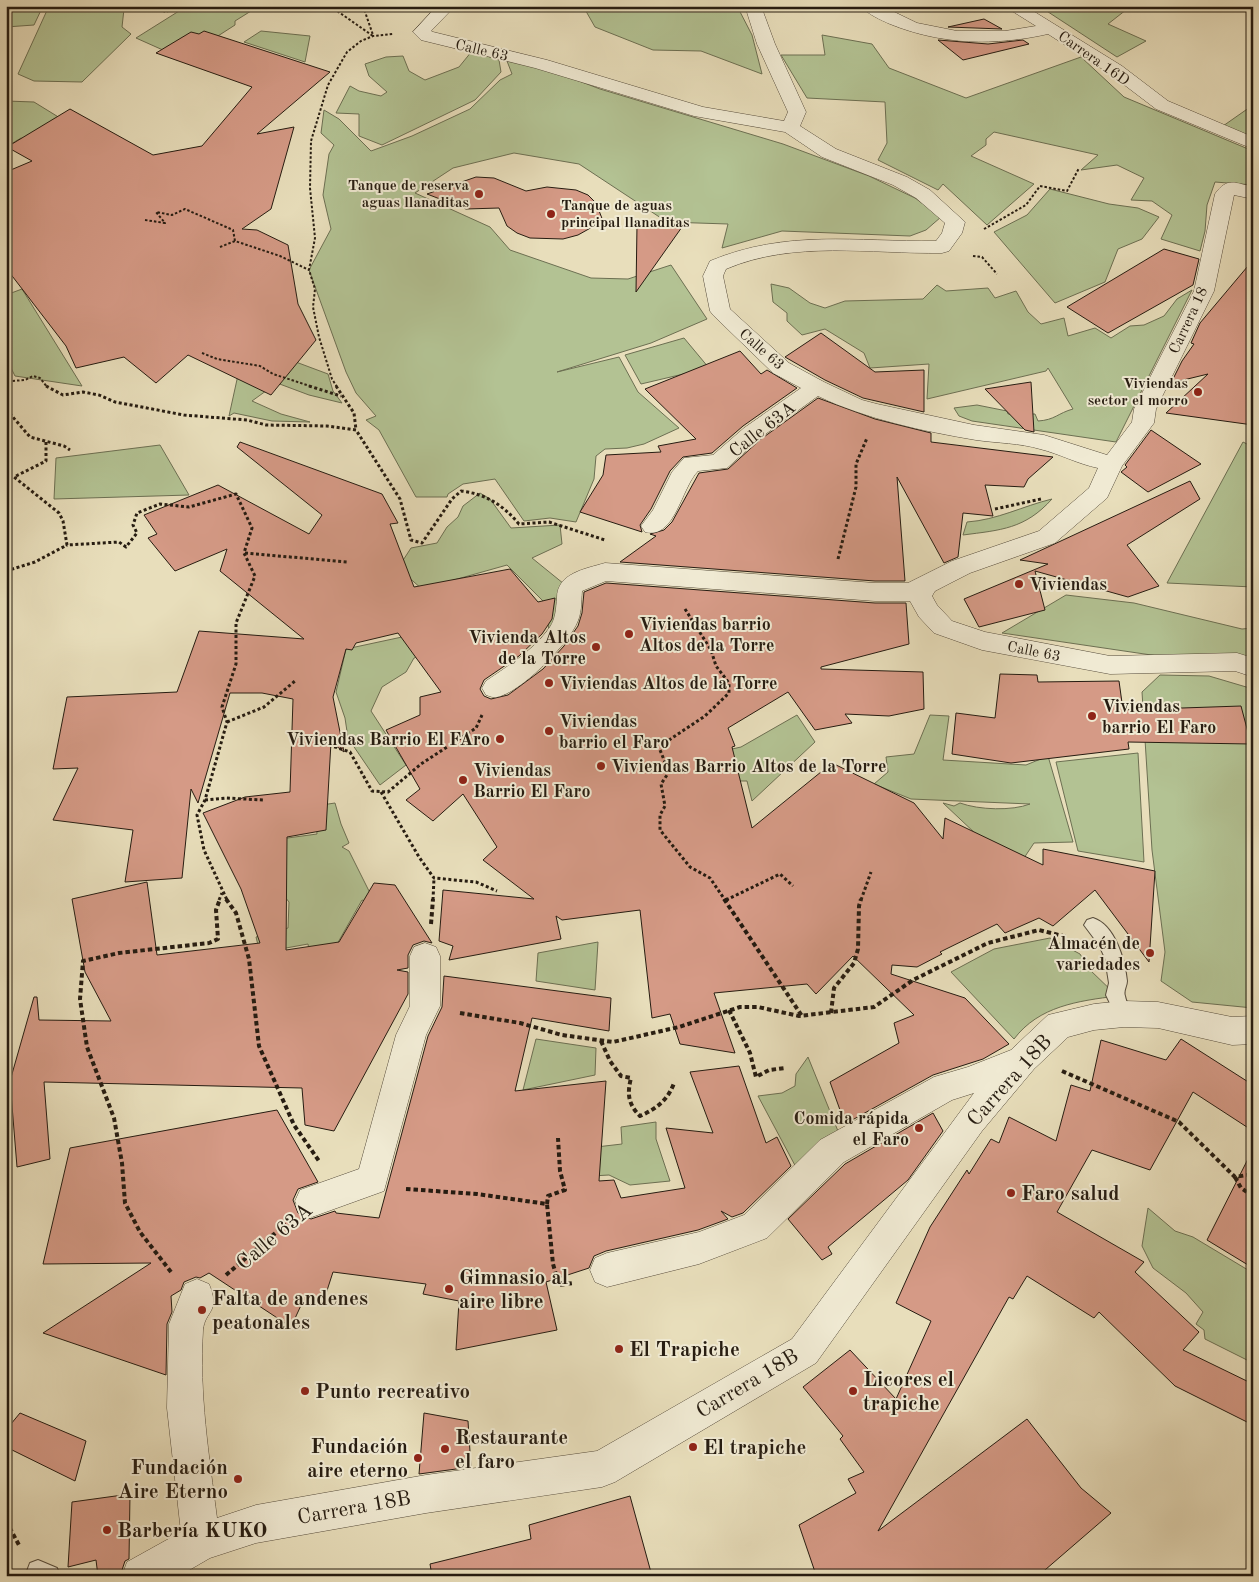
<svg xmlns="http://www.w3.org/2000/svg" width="1259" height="1582" viewBox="0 0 1259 1582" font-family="'Old Standard TT',serif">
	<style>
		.green { fill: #b3c293; stroke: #6c6f52 }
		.building { fill: #d59a86; stroke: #261c11 }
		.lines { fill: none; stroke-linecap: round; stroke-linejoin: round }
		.lane-casing { stroke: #564c3c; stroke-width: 2 }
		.street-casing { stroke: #564c3c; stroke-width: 1 }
		.path-far2 { stroke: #261c11; stroke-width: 2; stroke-dasharray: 2.5 2; stroke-linecap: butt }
		.path-far1 { stroke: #261c11; stroke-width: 3; stroke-dasharray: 3 2.5; stroke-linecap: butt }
		.path { stroke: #261c11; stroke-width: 4; stroke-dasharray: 4.5 3; stroke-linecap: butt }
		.lane { fill: #f0ead3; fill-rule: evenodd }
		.street { fill: #f0ead3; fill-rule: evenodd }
		.poi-dot { fill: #8f2418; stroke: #f0ead3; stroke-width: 2 }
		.labels { text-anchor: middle; stroke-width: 4; stroke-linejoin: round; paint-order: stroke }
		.far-street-label { font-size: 15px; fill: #261c11; stroke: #f0ead3 }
		.far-poi-label { font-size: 15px; font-weight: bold; fill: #261c11; stroke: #f0ead3; text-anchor: end }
		.street-label { font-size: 18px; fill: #261c11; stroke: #f0ead3 }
		.poi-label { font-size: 18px; font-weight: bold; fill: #261c11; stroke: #f0ead3; text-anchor: start }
		.near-street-label { font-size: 21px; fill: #261c11; stroke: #f0ead3 }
		.near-poi-label { font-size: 21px; font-weight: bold; fill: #261c11; stroke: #f0ead3; text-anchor: start }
	</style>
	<rect width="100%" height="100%" fill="#e8debb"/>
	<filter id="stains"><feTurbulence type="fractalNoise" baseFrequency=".004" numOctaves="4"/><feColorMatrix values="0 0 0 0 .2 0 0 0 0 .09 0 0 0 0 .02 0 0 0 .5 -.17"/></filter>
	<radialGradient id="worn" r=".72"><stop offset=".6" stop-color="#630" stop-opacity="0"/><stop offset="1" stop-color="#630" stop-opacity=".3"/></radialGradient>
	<!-- green -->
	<g class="green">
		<path d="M6,6H43L34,25L6,27Z"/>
		<path d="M49,6H107L124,9L122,27L131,34L82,82L34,81L18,74Z"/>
		<path d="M187,6H259L235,21V25L207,43L192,63L136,38Z"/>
		<path d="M583,6H737L752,35L762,74L701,51L653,50L595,27Z"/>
		<path d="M1039,6H1131L1108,24L1146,41L1117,57Z"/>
		<path d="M261,31L310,36L305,62L244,42Z"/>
		<path d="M822,35L872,44L889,68L966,98L1081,57L1124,97L1253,151V185L1215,182L1207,205L1205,231L1200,251L1161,239L1172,215L1152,201L1131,200L1144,178L1117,165L1081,170L1098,155L994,132L986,139V145L971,156L1034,184L987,225L943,184L938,190L878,160L887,143L885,102L807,98L781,55H825Z"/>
		<path d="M472,51L499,60L501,72L475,100L382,145L359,136V114L336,113L350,86L359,91L381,96L387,92L369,76L365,64L386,57L403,56L409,71L425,80L459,67Z"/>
		<path d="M507,61L540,66L600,89L783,144L869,176L915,198L941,217L926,230L910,236L782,231L722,248L728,224L667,222L579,164L514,153L453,168L415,193L490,227L510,250L591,278L628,279L671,265L707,319L651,343L557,372L619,357L638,392L679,428L644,444L627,448L605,449L596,456L594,479L576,522L550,518L524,521L495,479L463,484L448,494L447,497H416L379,430L366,420L376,416L356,393L346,372L309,270L331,229L323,195L329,154L334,145L321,133L324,110L339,119L371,151L412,136L470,109L500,80L512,74Z"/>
		<path d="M6,101L34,102L60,118L46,151L21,138L6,147Z"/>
		<path d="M1253,105V138L1223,126Z"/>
		<path d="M1050,189L1109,204L1138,208L1159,217L1142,239L1118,249L1105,282L1055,303L994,232L1027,215Z"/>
		<path d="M771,284L789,288L810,303L825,308L845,301L923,299L937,285L946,291L988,288L995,298L1016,291L1028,312L1041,324L1064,318L1068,336L1095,328L1111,338L1130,326L1144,325L1164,316L1177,299L1192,290L1116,442L972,421L959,416L954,408L977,405L1007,411L1008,414H1035L1038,421C1055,420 1058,413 1073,409L1048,368L1046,371L927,399L929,364L870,368L864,353L825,329L802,335L787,321V313L773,302Z"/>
		<path d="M22,289L82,386L15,376L6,358V295Z"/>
		<path d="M684,338L709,368L641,384L625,355Z"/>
		<path d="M245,343L328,374L333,391L342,403L309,395L277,383L252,401L281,414L310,422L272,421L234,413L229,416Z"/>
		<path d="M1243,442L1253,447V587L1167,583Z"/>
		<path d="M160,445L189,495L54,499L56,458Z"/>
		<path d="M480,493L490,499L511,528L560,525L562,544L532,558L569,588L549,632L546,604L507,565L422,589L398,568L411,548L437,543L447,527L458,517L463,506Z"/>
		<path d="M1052,499C1025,529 1001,530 963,535L967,522C997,520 1023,506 1052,499Z"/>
		<path d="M1066,595L1134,603L1242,629L1253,628V670L1002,633Z"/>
		<path d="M402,637L427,654L414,658L406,672L382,687L371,711L406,765L380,785L348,738L345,718L336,692L346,649Z"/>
		<path d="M1160,675L1209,676L1253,689V1008L1192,1002L1161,981L1165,952L1152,850L1142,692Z"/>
		<path d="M797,715L815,742L752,801L747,781H723L692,758L741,747Z"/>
		<path d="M930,715L949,716L943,760L1026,765L1048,756L1073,842L1034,843L1024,858L977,835L943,803L954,806L960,803C979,810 1012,811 1030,804L911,799L874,784L888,772L886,757L914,754Z"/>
		<path d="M1138,753L1144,862L1078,851L1056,762Z"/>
		<path d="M335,803L341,824L349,843L342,847L349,851L370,893L374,904L362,900L332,953L312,967L308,944L286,948L281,945L259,949L256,937L288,928L289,902L285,897L273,840L317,834L315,806Z"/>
		<path d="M1050,938L1080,954L1089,969L1117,996C1078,1001 1039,1006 1014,1039L951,972L994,949Z"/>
		<path d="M598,942L595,990L536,981L538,953Z"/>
		<path d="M536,1039L596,1048L595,1075L523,1090Z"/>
		<path d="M808,1057L840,1136L798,1171L758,1096L782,1093L795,1086L796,1074Z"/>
		<path d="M656,1122V1139L670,1181L630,1185L609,1175L574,1177L579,1149L622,1144L621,1127Z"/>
		<path d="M1148,1208L1175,1231L1193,1237L1253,1273V1363L1205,1339L1204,1330L1196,1324L1203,1312L1186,1293L1153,1268L1142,1246Z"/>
	</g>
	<!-- building -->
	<g class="building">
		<path d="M984,19L1002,29L948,27Z"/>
		<path d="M204,31L330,72L257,134L294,127L271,209L242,229L257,230L288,245L298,304L316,340L271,395L188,355L156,383L124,357L76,368L66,346L6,268V172L32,161L7,147L70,109L153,155L202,146L252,87L156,53L191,32L199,34Z"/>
		<path d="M938,40L988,44L1023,40L1029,44L963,60Z"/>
		<path d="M476,177L494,178L526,191L547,187L576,190L588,195L596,203L603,221L578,235L563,239L530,238L517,233L507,226L499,208L466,209L427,194Z"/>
		<path d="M637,225L682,227L636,292Z"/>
		<path d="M1164,249L1199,259L1193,285L1108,333L1067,307Z"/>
		<path d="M1253,260V425L1166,413L1208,374L1171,383L1182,361L1194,344L1191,343L1200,323Z"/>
		<path d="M821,333L875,372L924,370V412L863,398L825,380L785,357Z"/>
		<path d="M740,351L761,374L767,370L797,388L743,426L712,453L683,457L670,471L651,509L640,525L642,532L580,512L603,475L606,455L661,452L658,446L696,439L645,389Z"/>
		<path d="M1031,382L1034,432L1025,430L985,389Z"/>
		<path d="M818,398L875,419L931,433V442L1053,457L1028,479L1024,487L985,485L993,516L963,513L958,557L944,563L897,477L905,581H875L620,562L656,536L650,534L664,530L672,522L699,473L728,469L761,439Z"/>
		<path d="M1151,430L1201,464L1148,492L1121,472L1127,467L1125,465Z"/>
		<path d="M240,442L382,494L398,523L390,524L414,587L510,569L538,602L555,598L552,619L542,634L519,656L484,680L480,689L484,696L491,699L508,695L543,669L564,646L578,626L582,613L584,592L606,583L875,603H906L909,644L821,667V669L923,672L924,709L889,716L845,714L852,723L815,730L788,692L728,728L735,746L732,747L752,828L832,763L914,803L943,839L945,818L1043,865V849L1155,871L1149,962L1095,890L1053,926L1039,918L1005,933L997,924L940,952L942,954L917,967L892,965L891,974L965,998L1009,1044L983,1059L933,1075L845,1124L830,1082L899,1043L894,1023L914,1015L853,956L816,994L807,984L714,993L735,1053L680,1044L670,1014L652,1018L640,910L562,920L556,916L561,939L449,960L453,946L439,941L443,890L534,899L483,860L497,847L463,794L433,821L406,800L420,789L386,730L420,715V697L441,692L398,633L356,643L352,650L346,649L333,697L344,752L331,742L326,830L287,837L286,950L339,942L374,883L395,885L432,943L424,941L413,945L408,955V968L397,970L408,972V994L334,1131L305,1125L302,1088L44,1082L50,1159L17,1167L10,1081L34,997H37L39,1020L111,1021L85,972L72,899L147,882L157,955L260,943L241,889L203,813L245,797L290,792L293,699L262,693H230L198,803L191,789L182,878L125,882L133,830L53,820L78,768L53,769L67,697L177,692L199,631L304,639L220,571L227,549L175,571L148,538L157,534L144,515L218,485L309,534L322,515L237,447Z"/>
		<path d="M1190,481L1200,499L1127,545L1159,586L1128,597L1035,571L1045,610L979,627L964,599L1048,564L1020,560Z"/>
		<path d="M1000,674L1037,675L1038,682L1119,681L1123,710L1241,706L1251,744L1128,742L1129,749L1011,763L952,754L956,713L995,718Z"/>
		<path d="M444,976L611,998L609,1031L532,1018L515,1091L606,1081L599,1181L614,1180L621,1198L685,1188L666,1128L713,1133L690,1072L739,1066L766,1143L777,1137L791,1166L743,1213L732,1217L721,1211L728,1219L698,1230L606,1251L594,1256L589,1268L546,1282L557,1330L456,1350L459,1301L423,1294L426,1284L333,1272L322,1306L303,1301L291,1327L209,1273L200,1278L196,1277L184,1282L181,1290L171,1296L172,1312L167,1324L166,1375L43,1333L151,1263L43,1264L70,1148L277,1110L318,1182L298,1189L293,1200L298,1213L311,1219L335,1211L336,1213L379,1218L428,1036L442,1007Z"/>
		<path d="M1181,1039L1253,1085V1131L1193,1092L1150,1170L1092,1150L1057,1212L1144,1262L1135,1272L1199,1332L1183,1350L1253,1384V1425L1175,1386L1099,1312L1094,1318L1027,1276L1013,1299L1009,1297L878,1531L1027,1419L1081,1488L1111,1513L1038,1576H956L964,1572H815L799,1525L856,1493L848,1479L864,1472L840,1439L843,1436L803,1387L850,1350L896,1399L931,1321L896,1303L930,1227L967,1170L969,1174L991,1139L999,1143L1009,1117L1056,1141L1071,1085L1090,1091L1101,1040L1166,1060Z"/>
		<path d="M933,1113L943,1131L908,1180L828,1247L832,1254L822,1260L788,1219L845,1164Z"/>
		<path d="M1253,1149V1268L1207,1240Z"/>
		<path d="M20,1413L86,1441L75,1481L6,1447V1430Z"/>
		<path d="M424,1413L468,1421L471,1467L419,1474Z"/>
		<path d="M130,1494L129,1559L125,1561L120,1576H98L96,1560L68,1567L72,1502Z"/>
		<path d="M630,1496L652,1576H432L430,1564L531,1539L529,1525Z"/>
	</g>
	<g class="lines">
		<defs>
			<g id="lane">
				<path d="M1093,918C1115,925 1125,960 1127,981C1127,986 1123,991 1125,996C1126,1002 1130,1009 1133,1014L1130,1020L1124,1022L1118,1020L1106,995L1109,983L1105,958L1099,945L1084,925L1087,920Z"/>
				<path d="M38,1560L57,1568L60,1576H29L27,1571L30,1563Z"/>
			</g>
			<g id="street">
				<path d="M437,6H455L431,31L433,32L547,60L703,107L784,121L788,112L757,44L745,6H761L775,44L806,112L800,126L836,149L907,177L930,190L965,222L962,233L949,251L942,253C870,254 794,240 726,269L723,276L730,309L789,363L824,382L862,400L877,404L974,425L1044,435L1107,455L1132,422L1134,409L1194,291L1215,194C1227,177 1235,183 1253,187V199L1234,195L1214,291L1156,409L1154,423L1122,466L1107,498L1055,543L970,573L935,591L932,596L937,605L952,621L985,632L1110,656L1237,653L1253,658V677L1235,671L1110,674L982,650L934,633L919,617L910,601H875L606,581L582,591C581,603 582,614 576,625C566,646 520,693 497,697C493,698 490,696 486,695L482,688L486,681C508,666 534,650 550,627C556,618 556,608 557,598C557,573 585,569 605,563L875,583H908L952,561L1039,531L1089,488L1098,468C1078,464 1060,454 1040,449C1020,443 997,443 976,440C923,431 866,419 818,396L760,438L727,468L698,471C681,488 675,540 645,532L641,526L653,510L672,472L684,458L713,455L744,428L801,388L773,373L713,315L710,311L703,276L710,261C787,229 856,242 936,241L942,233L945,223L916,198L893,185L822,157L785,132L694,116L535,68L421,40L413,32Z"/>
				<path d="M861,6H882L917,23L957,31H1005L1036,26L1004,6H1025L1122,66L1168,101L1253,137V149L1156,109L1110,74L1048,34C995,46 942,45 890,24C881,20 867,14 861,6Z"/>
				<path d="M425,943L436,947L440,956V1006L426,1035L384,1191L312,1217L300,1212L295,1201L300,1190L359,1169L396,1035L410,1006V956L414,947Z"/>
				<path d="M1124,1001L1158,1002L1232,1017L1253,1016V1044L1232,1045L1158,1028L1124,1027L1094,1030L1068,1037L1034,1069L982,1131L816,1363L615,1482L602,1487L426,1513L256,1543L210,1558L179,1576H122L127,1562L181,1532L167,1408L169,1324L185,1284L197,1279L209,1284C221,1313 205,1310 203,1330C199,1394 209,1455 217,1518L256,1505L426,1475L597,1451L792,1339L974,1093L952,1100L844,1162L767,1238L699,1264L607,1287L595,1282L590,1270L595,1258L607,1253L699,1232L744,1215L820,1140L934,1077L968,1067L1011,1050L1048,1015L1094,1004Z"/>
			</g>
		</defs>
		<!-- lane casing -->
		<use href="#lane" class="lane-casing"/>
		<!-- street casing -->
		<use href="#street" class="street-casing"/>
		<!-- path-far2 -->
		<g class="path-far2">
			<path d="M157,6V9L166,12L179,6"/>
			<path d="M330,6L373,36"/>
			<path d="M363,6L373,35"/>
			<path d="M145,220L165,223L156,212L172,215L185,209L233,230L235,241"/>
			<path d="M984,229L1026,205L1040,186L1067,191L1079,168"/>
			<path d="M220,247L235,241L280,256L309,270"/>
			<path d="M973,256L982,257L997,274"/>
			<path d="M202,353L217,359L260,366L273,374L313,387"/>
			<path d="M6,387L12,381L25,380L33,376L40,378L47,387"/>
			<path d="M337,387L332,379L319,337L313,307L315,289L309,270L315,238L310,188L311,141L328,85L347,52L361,41L373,36L393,34"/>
		</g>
		<!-- path-far1 -->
		<g class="path-far1">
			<path d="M46,386L63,395L83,392L99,395L115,402L184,415L247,420L266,425L327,426L356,430L400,499L411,540L422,543L452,499L461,491C486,494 503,505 519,524L549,522L605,540"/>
			<path d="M309,386L341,396"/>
			<path d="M336,386L354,413L356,430"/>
			<path d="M6,393L8,388"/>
			<path d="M6,409L30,437L64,446L70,450"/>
			<path d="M46,442V461L14,477L59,513L63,521L67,545L119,542L126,547L137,533L133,525L137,513L160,504L189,507L236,494L252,528L244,553L255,576L236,623V664L222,707L227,722L205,800L197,815L204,850L227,900"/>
			<path d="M995,509L1041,499"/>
			<path d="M245,553L347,562"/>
			<path d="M838,559L856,487V464L867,438"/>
			<path d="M6,571L35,562L67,545"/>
			<path d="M685,609L711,650L716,666L729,683V693L705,716L666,742L660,750L669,772L661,784L665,806L660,815V830L690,867L710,878L725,900"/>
			<path d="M227,722L264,707L295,681"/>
			<path d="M329,745L350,752L372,791L388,792L421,764L476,728L482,715"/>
			<path d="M381,792L419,857L434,878L476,882L497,891"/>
			<path d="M205,800L226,798L263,800"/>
			<path d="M219,900L222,893"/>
			<path d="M433,900L434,878"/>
			<path d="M726,900L780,874L793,886"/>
			<path d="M861,900L871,872"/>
		</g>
		<!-- path -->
		<g class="path">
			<path d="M226,899L236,913L249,959L259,1046L294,1125L319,1161"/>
			<path d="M724,899L802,1016"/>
			<path d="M726,900L728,899"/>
			<path d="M431,924L433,899"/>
			<path d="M729,1010L750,1053L756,1077L769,1070L785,1068"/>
			<path d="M460,1013L520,1023L562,1035L613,1042L679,1027L740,1007H758L799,1016L874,1007L913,980L988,943L1039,930L1067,937"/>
			<path d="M831,1013L834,988L854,963L858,949L859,906L861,899"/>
			<path d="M601,1041L610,1061L621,1076L631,1078C627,1094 628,1104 640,1116C656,1109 668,1100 674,1083"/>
			<path d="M1062,1071L1179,1122L1235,1177L1253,1174"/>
			<path d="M1235,1177L1241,1188L1253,1196"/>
			<path d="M406,1189L477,1194L547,1204L553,1264L559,1285L573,1283"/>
			<path d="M547,1204L548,1196L565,1190L560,1171L558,1138"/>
			<path d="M171,1272L140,1232L125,1203L122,1163L114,1118L87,1047L80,999L83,961L119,953L209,943L218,939L216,910L220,899"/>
			<path d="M226,1275L286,1224"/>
			<path d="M6,1521L20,1547"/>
		</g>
		<!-- lane -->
		<use href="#lane" class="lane"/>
		<!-- street -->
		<use href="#street" class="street"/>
	</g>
	<!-- markers -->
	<g class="poi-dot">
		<circle cx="479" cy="194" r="5"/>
		<circle cx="551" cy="214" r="5"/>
		<circle cx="1198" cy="392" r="5"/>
		<circle cx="1019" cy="584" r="5"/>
		<circle cx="629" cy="634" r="5"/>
		<circle cx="596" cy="647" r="5"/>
		<circle cx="549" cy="683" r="5"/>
		<circle cx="1092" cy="716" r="5"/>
		<circle cx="549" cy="731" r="5"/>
		<circle cx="500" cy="739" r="5"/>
		<circle cx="601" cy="766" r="5"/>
		<circle cx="463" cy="780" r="5"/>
		<circle cx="1150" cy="953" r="5"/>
		<circle cx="919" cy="1128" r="5"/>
		<circle cx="1011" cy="1193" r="5"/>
		<circle cx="449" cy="1289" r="5"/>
		<circle cx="202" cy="1310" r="5"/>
		<circle cx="619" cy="1349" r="5"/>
		<circle cx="305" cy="1391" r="5"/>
		<circle cx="853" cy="1391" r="5"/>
		<circle cx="693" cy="1447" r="5"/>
		<circle cx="445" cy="1449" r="5"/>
		<circle cx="418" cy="1458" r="5"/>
		<circle cx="238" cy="1479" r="5"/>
		<circle cx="107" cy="1530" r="5"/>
	</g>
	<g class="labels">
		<!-- far-street labels -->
		<g class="far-street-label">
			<text transform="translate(482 50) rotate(13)" y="5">Calle 63</text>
			<text transform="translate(1094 58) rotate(35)" y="5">Carrera 16D</text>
			<text transform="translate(1188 320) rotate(-65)" y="5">Carrera 18</text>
			<text transform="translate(762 349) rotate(41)" y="5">Calle 63</text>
			<text transform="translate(1034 651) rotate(11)" y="5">Calle 63</text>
		</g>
		<!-- far-poi labels -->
		<g class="far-poi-label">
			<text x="469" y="190">Tanque de reserva<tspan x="469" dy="17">aguas llanaditas</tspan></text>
			<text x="561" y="210" text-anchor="start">Tanque de aguas<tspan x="561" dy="17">principal llanaditas</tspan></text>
			<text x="1188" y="388">Viviendas<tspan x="1188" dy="17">sector el morro</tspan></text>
		</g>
		<!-- street labels -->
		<g class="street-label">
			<text transform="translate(762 429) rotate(-38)" y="6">Calle 63A</text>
		</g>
		<!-- poi labels -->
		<g class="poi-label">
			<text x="1029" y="590">Viviendas</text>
			<text x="639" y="630">Viviendas barrio<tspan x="639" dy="21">Altos de la Torre</tspan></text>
			<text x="586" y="643" text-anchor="end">Vivienda Altos<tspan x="586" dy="21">de la Torre</tspan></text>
			<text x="559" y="689">Viviendas Altos de la Torre</text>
			<text x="1102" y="712">Viviendas<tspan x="1102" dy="21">barrio El Faro</tspan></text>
			<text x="559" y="727">Viviendas<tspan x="559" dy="21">barrio el Faro</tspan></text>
			<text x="490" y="745" text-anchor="end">Viviendas Barrio El FAro</text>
			<text x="611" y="772">Viviendas Barrio Altos de la Torre</text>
			<text x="473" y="776">Viviendas<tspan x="473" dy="21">Barrio El Faro</tspan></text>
			<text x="1140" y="949" text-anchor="end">Almacén de<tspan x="1140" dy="21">variedades</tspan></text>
			<text x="909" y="1124" text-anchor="end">Comida rápida<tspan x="909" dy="21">el Faro</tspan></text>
		</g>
		<!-- near-street labels -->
		<g class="near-street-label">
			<text transform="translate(1009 1080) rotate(-48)" y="7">Carrera 18B</text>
			<text transform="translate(274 1236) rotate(-40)" y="7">Calle 63A</text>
			<text transform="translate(747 1383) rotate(-31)" y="7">Carrera 18B</text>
			<text transform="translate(354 1507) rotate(-10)" y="7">Carrera 18B</text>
		</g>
		<!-- near-poi labels -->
		<g class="near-poi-label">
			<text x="1021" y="1200">Faro salud</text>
			<text x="459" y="1284">Gimnasio al<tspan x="459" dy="24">aire libre</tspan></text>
			<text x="212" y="1305">Falta de andenes<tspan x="212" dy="24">peatonales</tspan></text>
			<text x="629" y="1356">El Trapiche</text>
			<text x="863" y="1386">Licores el<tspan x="863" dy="24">trapiche</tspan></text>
			<text x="315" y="1398">Punto recreativo</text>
			<text x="455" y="1444">Restaurante<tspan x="455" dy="24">el faro</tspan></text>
			<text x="408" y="1453" text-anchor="end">Fundación<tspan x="408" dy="24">aire eterno</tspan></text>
			<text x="703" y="1454">El trapiche</text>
			<text x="228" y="1474" text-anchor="end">Fundación<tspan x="228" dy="24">Aire Eterno</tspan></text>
			<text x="117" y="1537">Barbería KUKO</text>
		</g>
	</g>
	<!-- margin -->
	<rect width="1259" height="1582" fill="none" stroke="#e8debb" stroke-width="25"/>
	<rect x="8" y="8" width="1244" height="1567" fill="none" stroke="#261c11" stroke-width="2.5"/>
	<rect x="12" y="12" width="1234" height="1557" fill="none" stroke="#261c11"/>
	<rect width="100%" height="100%" filter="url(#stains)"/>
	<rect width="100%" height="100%" fill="url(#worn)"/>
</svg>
